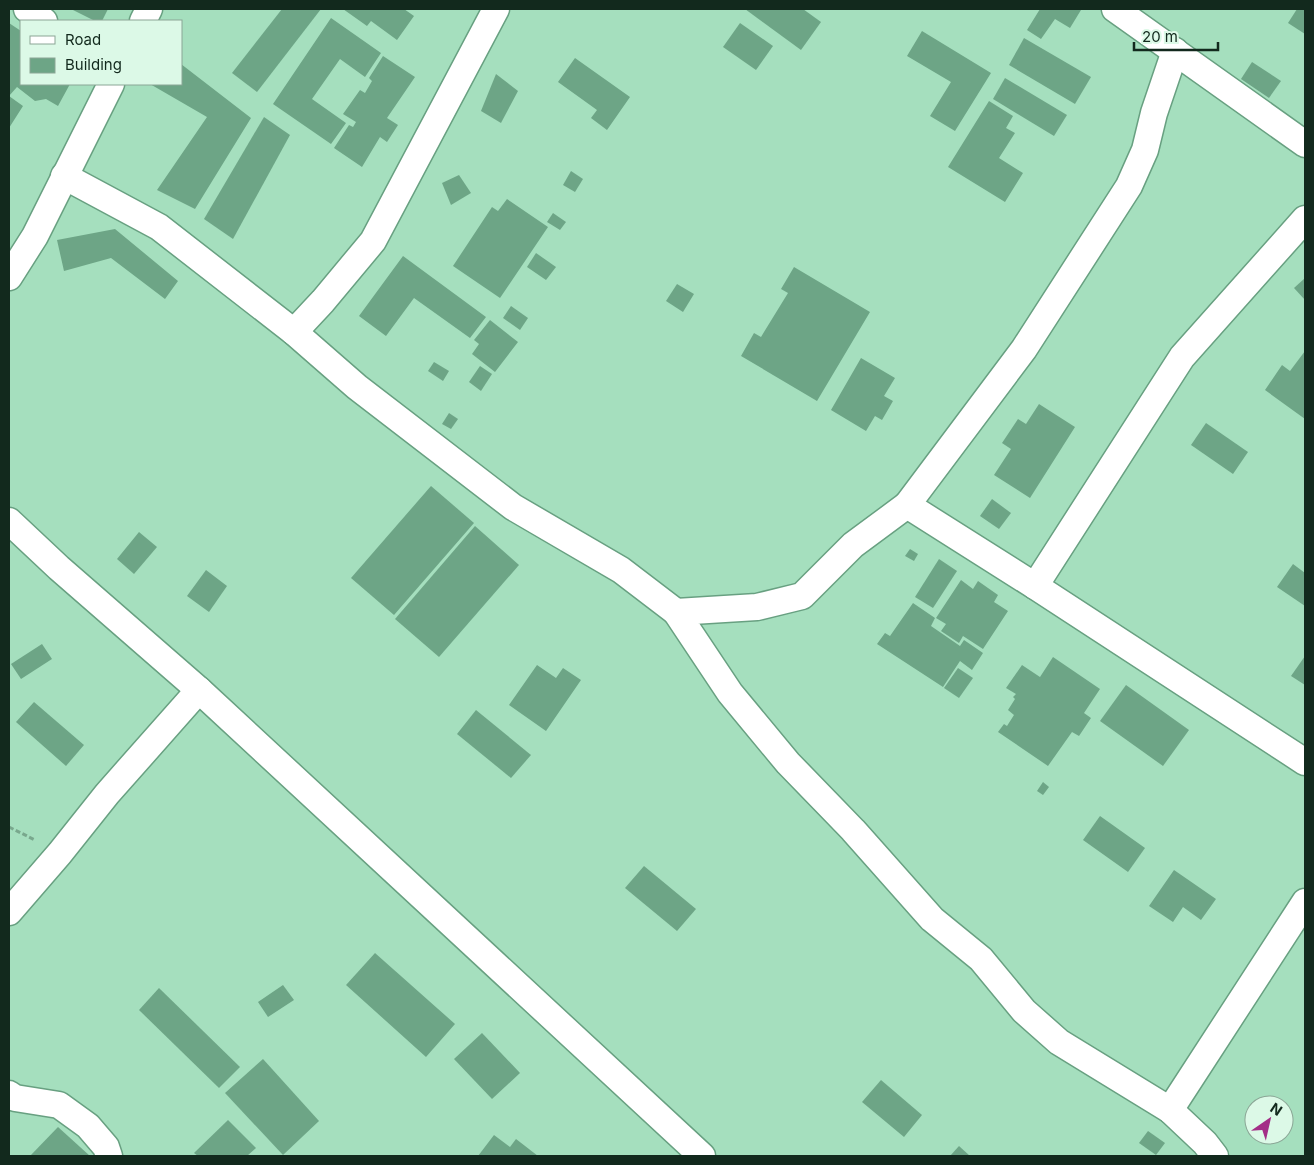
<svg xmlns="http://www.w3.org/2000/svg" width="1314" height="1165" viewBox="0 0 1314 1165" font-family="Inter,sans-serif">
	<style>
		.building { fill: #6da586 }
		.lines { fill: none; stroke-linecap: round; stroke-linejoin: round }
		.minor-casing { stroke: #68a081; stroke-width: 29 }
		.path { stroke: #79a88d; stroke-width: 3; stroke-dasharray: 5 2.5; stroke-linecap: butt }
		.minor { stroke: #fff; stroke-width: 26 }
	</style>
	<rect width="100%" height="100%" fill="#a5dfbe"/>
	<!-- building -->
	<g class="building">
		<path d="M71,9H108L102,21H95Z"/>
		<path d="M282,9H321L257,92L232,73Z"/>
		<path d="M343,9H404L414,16L397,40L371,21L367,26Z"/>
		<path d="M745,9H803L821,22L801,50Z"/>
		<path d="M1040,9H1078L1081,10L1070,28L1055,19L1041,39L1027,30Z"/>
		<path d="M1297,9H1305V34L1288,23Z"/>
		<path d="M331,18L381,53L365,77L340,59L312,99L346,123L331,144L273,104Z"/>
		<path d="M9,23L21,31V84H70L58,106L46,99L35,101L17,87L9,96L23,106L9,128Z"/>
		<path d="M740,23L773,46L756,70L723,47Z"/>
		<path d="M922,31L991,73L955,131L930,116L951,82L907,56Z"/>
		<path d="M1024,38L1091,77L1075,104L1009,65Z"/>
		<path d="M383,56L415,77L387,118L398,125L387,142L380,137L362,167L334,148L349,125L353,127L356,122L343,114L360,90L365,93L372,81L369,78Z"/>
		<path d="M575,58L630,97L607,130L591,118L597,110L558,82Z"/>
		<path d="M1252,62L1281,81L1269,98L1241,79Z"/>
		<path d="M181,64L251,118L195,209L157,190L207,117L150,84H181Z"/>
		<path d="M496,74L518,91L501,123L481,111Z"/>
		<path d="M1005,78L1067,115L1054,136L993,99Z"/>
		<path d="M989,101L1013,116L1006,128L1015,133L999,158L1023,173L1005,202L948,167Z"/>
		<path d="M264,117L290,135L233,239L204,219Z"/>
		<path d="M571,171L583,179L575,192L563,185Z"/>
		<path d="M459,175L471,193L451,205L442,183Z"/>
		<path d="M507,199L548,227L500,298L453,266L492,207L498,211Z"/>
		<path d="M553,213L566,222L560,230L547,222Z"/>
		<path d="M115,229L178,281L165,299L111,258L64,271L57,240Z"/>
		<path d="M536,253L556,267L546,280L527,267Z"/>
		<path d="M403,256L486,317L470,338L414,298L386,336L359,316Z"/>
		<path d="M794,267L870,312L817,401L741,356L754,333L761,337L788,293L781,289Z"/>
		<path d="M1305,278V300L1294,288Z"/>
		<path d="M677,284L694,294L683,312L666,301Z"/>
		<path d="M511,306L528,318L520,330L503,318Z"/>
		<path d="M490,320L518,342L495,372L472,354L479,344L474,340Z"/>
		<path d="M1305,351V419L1265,390L1282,365L1290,371Z"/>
		<path d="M861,358L895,378L884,396L893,401L882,420L875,416L866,431L831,410Z"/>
		<path d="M434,362L449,371L443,381L428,371Z"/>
		<path d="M480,366L492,374L481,391L469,382Z"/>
		<path d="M1039,404L1075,427L1030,498L994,475L1011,449L1002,443L1018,419L1026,424Z"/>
		<path d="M449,413L458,419L451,429L442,424Z"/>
		<path d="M1206,423L1248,452L1233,474L1191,445Z"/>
		<path d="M431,486L474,523L394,615L351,578Z"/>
		<path d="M992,499L1011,513L999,529L980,516Z"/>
		<path d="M475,526L519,565L439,657L395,619Z"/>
		<path d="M139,532L157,547L134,574L117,559Z"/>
		<path d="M910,549L918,554L914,561L905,556Z"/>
		<path d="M939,559L957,571L933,608L915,597Z"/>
		<path d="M1293,564L1305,573V606L1277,587Z"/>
		<path d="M206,570L227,586L209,612L187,596Z"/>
		<path d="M961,580L973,589L978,581L998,595L994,602L1008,611L983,649L963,636L959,643L941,631L946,624L936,618Z"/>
		<path d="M913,603L935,618L931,626L960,646L964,640L983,653L972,670L960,661L943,687L877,644L885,633L890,636Z"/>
		<path d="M42,644L52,659L21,679L11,664Z"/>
		<path d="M1305,656V685L1291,676Z"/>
		<path d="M1053,657L1100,689L1084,713L1091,718L1079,736L1072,732L1048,766L998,732L1004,724L1007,726L1014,715L1008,710L1015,699L1013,697L1016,694L1006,688L1022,665L1040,677Z"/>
		<path d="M537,665L556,678L563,668L581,680L546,731L509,705Z"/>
		<path d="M958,668L973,678L959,698L944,688Z"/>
		<path d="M1126,685L1189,730L1163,766L1100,721Z"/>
		<path d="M34,702L84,745L66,766L16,722Z"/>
		<path d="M476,710L531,755L511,778L457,734Z"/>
		<path d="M1043,782L1049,787L1043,795L1037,791Z"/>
		<path d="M1100,816L1145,848L1128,872L1083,840Z"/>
		<path d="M644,866L696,909L677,931L625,888Z"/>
		<path d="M1174,870L1216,899L1201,920L1183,907L1173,922L1149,906Z"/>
		<path d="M375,953L455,1024L426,1057L346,985Z"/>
		<path d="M283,985L294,1000L268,1017L258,1002Z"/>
		<path d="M159,988L240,1067L219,1088L139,1010Z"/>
		<path d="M482,1033L520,1073L492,1099L454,1059Z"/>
		<path d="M263,1059L319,1121L283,1155L225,1093Z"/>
		<path d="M881,1080L922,1115L904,1137L862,1102Z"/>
		<path d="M228,1120L256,1148L247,1156H198L194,1153Z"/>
		<path d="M58,1127L90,1156H30Z"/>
		<path d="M1148,1131L1165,1143L1156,1155L1139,1143Z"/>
		<path d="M494,1135L510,1147L516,1139L538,1156H478Z"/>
		<path d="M959,1146L970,1156H950Z"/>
	</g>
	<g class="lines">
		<defs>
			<g id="minor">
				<path d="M27,9L44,21"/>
				<path d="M1115,9L1305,144"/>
				<path d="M143,21L149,9"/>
				<path d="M1175,51L1154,113L1145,150L1129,186L1024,349L907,505L1035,586L1305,762"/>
				<path d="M64,176L159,227L294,332L357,387L513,507L621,570L676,612"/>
				<path d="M9,277L35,236L111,84"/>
				<path d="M294,332L323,301L373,241L496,9"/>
				<path d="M907,505L853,545L802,596L757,607L676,612L730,693L788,763L853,830L932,919L981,959L1024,1011L1059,1042L1170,1110L1205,1143L1215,1156"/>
				<path d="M9,521L59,568L199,690L702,1156"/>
				<path d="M1035,586L1182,357L1305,219"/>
				<path d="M9,912L60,853L107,794L199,690"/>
				<path d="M9,1094L15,1098L59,1105L88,1126L106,1147L109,1156"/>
				<path d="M1170,1110L1305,902"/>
			</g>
		</defs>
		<!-- minor casing -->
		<use href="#minor" class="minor-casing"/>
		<!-- path -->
		<path class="path" d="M9,827L35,840"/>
		<!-- minor -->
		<use href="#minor" class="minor"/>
	</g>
	<!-- border -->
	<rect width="1314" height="1165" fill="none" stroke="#12291d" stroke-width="20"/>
	<!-- legend -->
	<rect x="20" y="20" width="162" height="65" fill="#dcf9e7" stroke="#8ba696"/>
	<rect x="30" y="36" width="25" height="8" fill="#ffffff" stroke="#8ba696"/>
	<text x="65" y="45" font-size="15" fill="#12291d">Road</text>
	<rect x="30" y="58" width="25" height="15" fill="#6da586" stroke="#8ba696"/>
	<text x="65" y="70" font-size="15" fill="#12291d">Building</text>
	<!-- north arrow -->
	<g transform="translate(1269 1120) rotate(34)"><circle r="24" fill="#dcf9e7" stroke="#8ba696"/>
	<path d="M0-4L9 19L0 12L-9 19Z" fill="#a32e87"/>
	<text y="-8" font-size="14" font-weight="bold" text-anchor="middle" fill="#12291d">N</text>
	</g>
	<!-- scale -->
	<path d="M1134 42v8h84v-8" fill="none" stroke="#12291d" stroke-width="2.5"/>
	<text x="1142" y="42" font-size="15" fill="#12291d" stroke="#dcf9e7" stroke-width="4" paint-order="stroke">20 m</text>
</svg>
